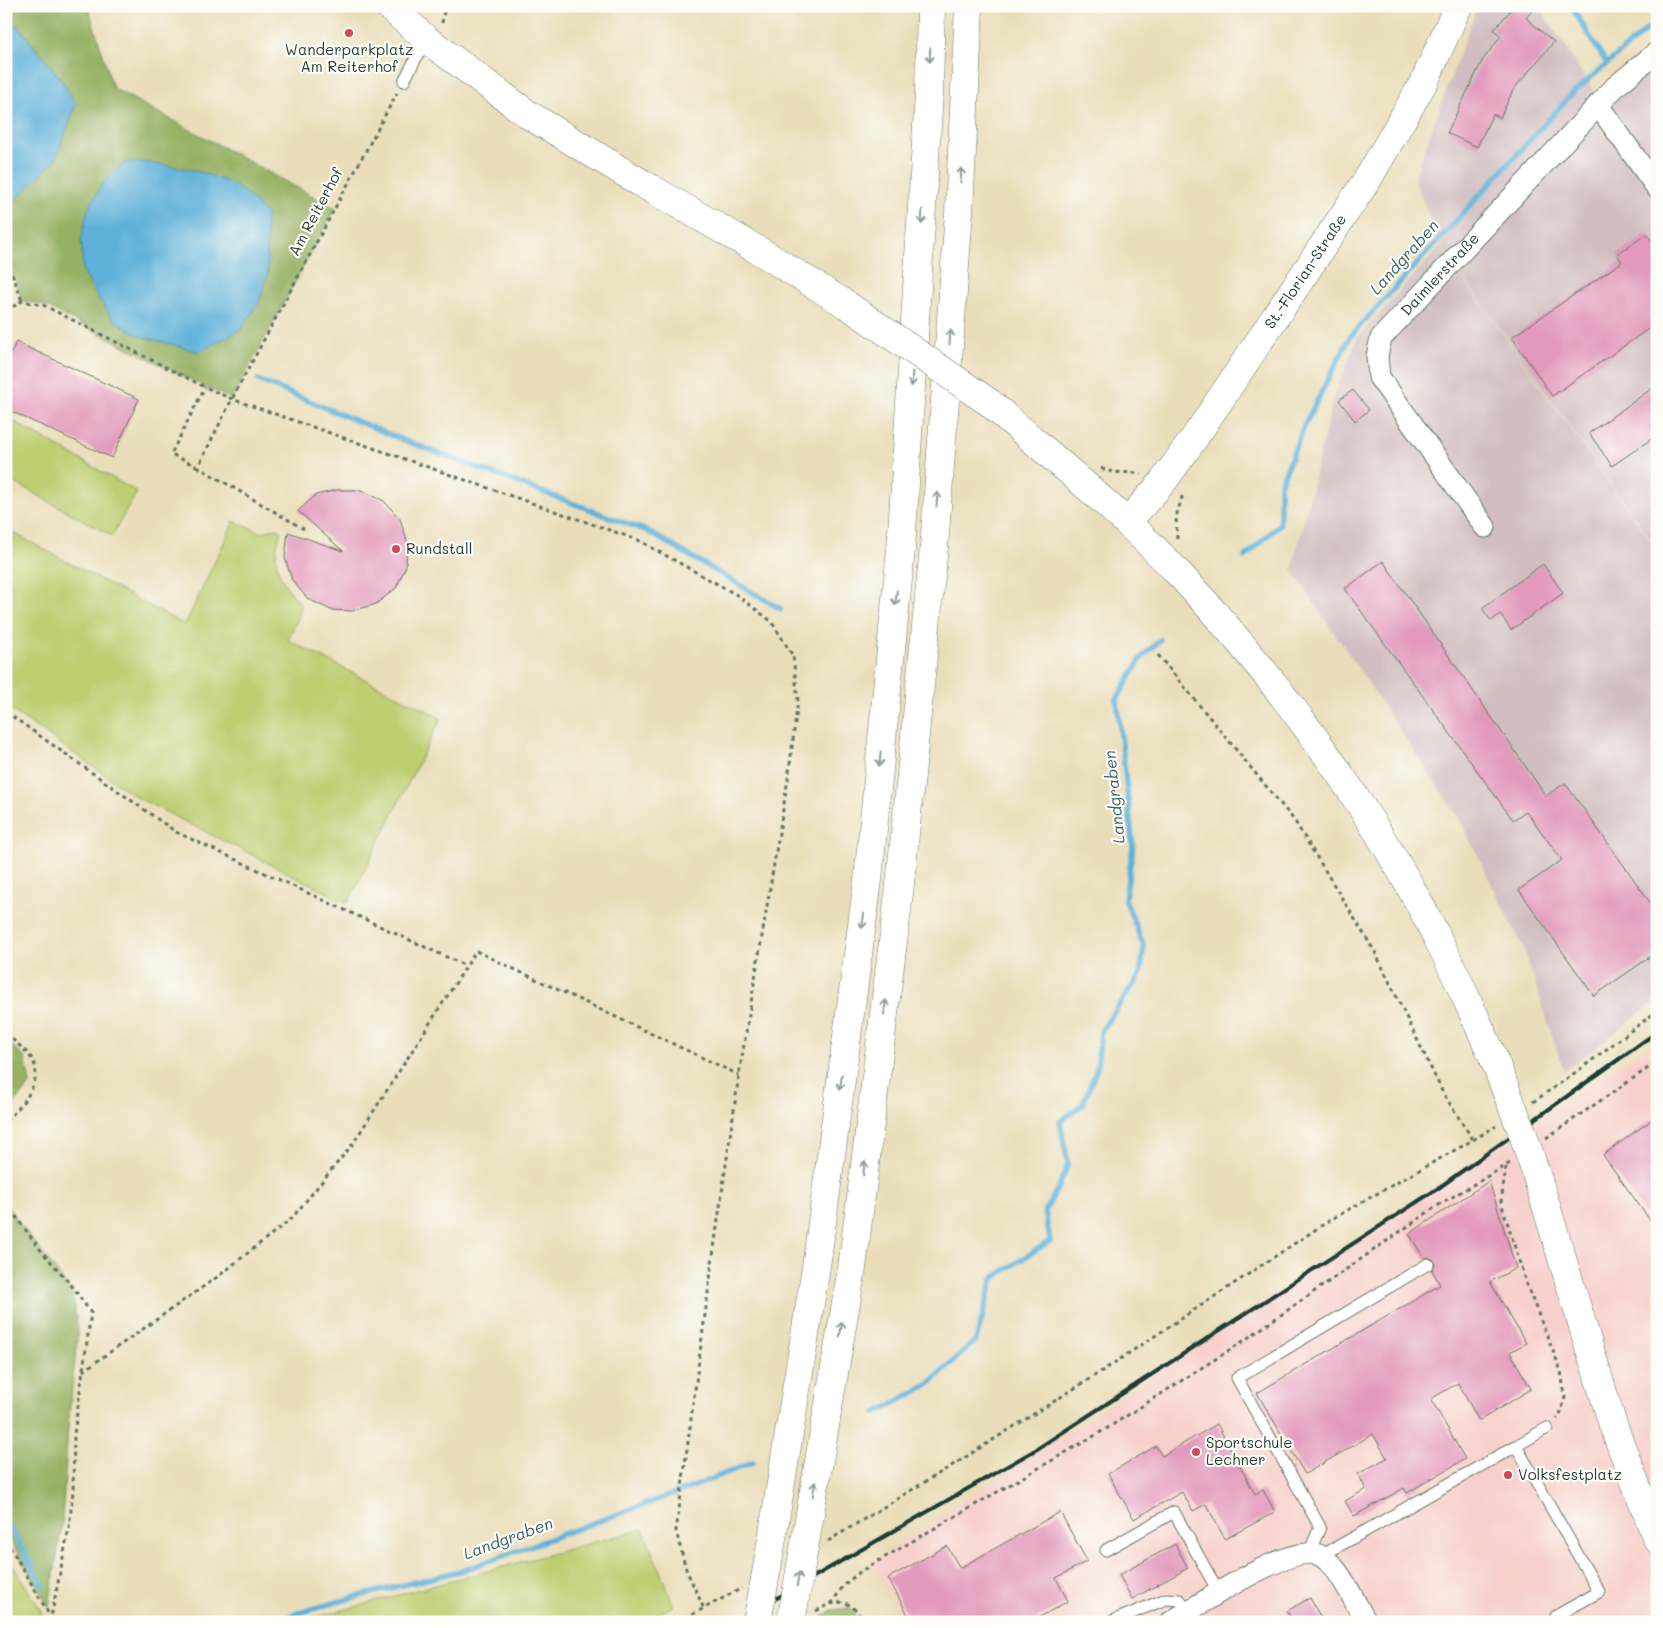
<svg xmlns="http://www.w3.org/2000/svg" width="1663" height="1628" viewBox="0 0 1663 1628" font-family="Mali,sans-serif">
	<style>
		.built { fill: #f7d0cb }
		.industrial { fill: #d2bec2 }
		.green { fill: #bece71; stroke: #6e8652 }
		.forest { fill: #96b163; stroke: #5a774c; fill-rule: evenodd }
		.water { fill: #5eb1d9; stroke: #3e7786 }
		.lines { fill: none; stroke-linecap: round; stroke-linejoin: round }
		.stream { stroke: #5eb1d9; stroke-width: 5.5 }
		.building { fill: #e299bc }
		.service-casing { stroke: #667563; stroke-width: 13 }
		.minor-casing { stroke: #667563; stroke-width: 23 }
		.tertiary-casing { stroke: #667563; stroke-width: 29 }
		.secondary-casing { stroke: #667563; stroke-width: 29 }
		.trunk-casing { stroke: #667563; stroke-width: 29 }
		.path { stroke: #667563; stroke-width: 3; stroke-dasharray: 4 4; stroke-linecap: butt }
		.service { stroke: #fff; stroke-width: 11 }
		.minor { stroke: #fff; stroke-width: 21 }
		.tertiary { stroke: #fff; stroke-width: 28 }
		.secondary { stroke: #fff; stroke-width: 28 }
		.trunk { stroke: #fff; stroke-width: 28 }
		.rail { stroke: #1f3d34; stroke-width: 4 }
		.secondary-bridge-casing { stroke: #667563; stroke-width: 29; stroke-linecap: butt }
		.trunk-bridge-casing { stroke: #667563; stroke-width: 29; stroke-linecap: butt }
		.secondary-bridge { stroke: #fff; stroke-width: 28 }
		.trunk-bridge { stroke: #fff; stroke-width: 28 }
		.oneway { stroke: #8f9e9a }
		.poi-dot { fill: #d1495b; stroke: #fdfcf7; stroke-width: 2 }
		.labels { text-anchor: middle; stroke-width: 4.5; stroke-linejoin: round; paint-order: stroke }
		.poi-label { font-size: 15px; fill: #1f3d34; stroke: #fdfcf7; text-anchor: start }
		.street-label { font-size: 15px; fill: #1f3d34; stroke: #fdfcf7 }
		.water-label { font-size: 16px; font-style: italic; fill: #326066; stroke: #fdfcf7 }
	</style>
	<rect width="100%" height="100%" fill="#fdfcf7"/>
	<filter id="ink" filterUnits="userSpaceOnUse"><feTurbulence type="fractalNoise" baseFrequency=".02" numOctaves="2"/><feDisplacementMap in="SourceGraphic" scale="10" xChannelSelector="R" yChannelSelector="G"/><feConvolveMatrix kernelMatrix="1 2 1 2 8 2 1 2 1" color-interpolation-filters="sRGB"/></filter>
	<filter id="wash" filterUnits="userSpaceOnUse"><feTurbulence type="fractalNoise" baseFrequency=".0096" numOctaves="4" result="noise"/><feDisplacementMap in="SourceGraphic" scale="20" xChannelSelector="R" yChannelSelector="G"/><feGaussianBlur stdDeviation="1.12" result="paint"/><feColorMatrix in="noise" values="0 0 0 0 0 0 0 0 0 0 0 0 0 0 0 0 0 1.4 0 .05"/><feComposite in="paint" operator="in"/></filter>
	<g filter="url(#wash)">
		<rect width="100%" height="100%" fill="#eadeba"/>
		<!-- built -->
		<path class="built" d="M1657,1039V1622H904L872,1562Z"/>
		<!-- industrial -->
		<g class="industrial">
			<path d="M1477,6H1539L1602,104L1657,57V548L1441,246L1414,179Z"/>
			<path d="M1440,246L1657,550V1000L1564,1072L1525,952L1459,818L1292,570L1334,395L1357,338Z"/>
		</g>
		<!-- green -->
		<g class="green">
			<path d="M6,417L137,492L112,536L6,478Z"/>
			<path d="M234,521L262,533L275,528L281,531C269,566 280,579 301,605L299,616L288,640L441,718L348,903L138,798L6,706V529L185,625Z"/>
			<path d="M643,1529L674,1606L641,1622H298Z"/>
			<path d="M6,1554L41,1611V1622H6Z"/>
		</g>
		<!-- forest -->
		<g class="forest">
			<path d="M6,6H88L113,88L335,208L232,399L205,387L43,305L22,301L13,276L6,266V209L55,160L76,104L61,79L6,12ZM198,173L222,179L242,329Z"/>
			<path d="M6,1040L25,1058L30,1084L6,1114Z"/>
			<path d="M6,1205L72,1292L78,1330L68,1427L62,1523L49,1607L6,1533Z"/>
			<path d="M850,1608L859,1622H817L831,1610Z"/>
		</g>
		<!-- water -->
		<g class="water">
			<path d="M6,12L61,79L76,104L55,160L6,209Z"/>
			<path d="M128,161C163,164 215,170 244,192C252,198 259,207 266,214L268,273L260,300L242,329L199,352L137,335L113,319L96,295L83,271L81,239L88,209L104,181Z"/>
		</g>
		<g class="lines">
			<!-- stream -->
			<g class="stream">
				<path d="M1571,6L1607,64"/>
				<path d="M258,380L403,440L647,531L781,609"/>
				<path d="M1245,557L1280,524V485L1305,424L1350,337L1573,93L1657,21"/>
				<path d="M876,1413L928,1385L976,1340L993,1278L1050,1241L1045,1211L1059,1186L1068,1164L1060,1122L1083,1104L1097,1068L1101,1031L1140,975L1144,947L1125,899L1133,847L1117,699L1142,657L1160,640"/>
				<path d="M6,1520L43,1586"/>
				<path d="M267,1622L355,1597L467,1569L695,1486L753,1462"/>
			</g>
		</g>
		<g id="blocks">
			<!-- building -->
			<g class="building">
				<path d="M1514,6H1536L1526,18L1554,42L1513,90L1500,118L1493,114L1477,147L1447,133L1482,61L1501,36L1494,30Z"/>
				<path d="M1647,234L1657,248V323L1552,396L1512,337L1622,262L1617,254Z"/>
				<path d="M16,342L139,399L112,458L6,409V364Z"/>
				<path d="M1657,385V435L1612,466L1589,433Z"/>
				<path d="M1353,390L1369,410L1355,421L1339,400Z"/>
				<path d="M337,490H361L384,501L400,519L407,541L406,566L396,588L376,604L352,611L331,610L308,599L292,580L285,558L288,532L343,551L298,511L316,495Z"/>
				<path d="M1383,561L1546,796L1565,783L1657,912V952L1594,996L1519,890L1562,860L1526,811L1513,820L1345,589Z"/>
				<path d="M1543,564L1563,593L1511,630L1500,614L1491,621L1482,608Z"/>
				<path d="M1657,1116V1230L1603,1155Z"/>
				<path d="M1489,1181L1516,1268L1490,1282L1526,1343L1510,1352L1531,1389L1479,1421L1458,1383L1431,1399L1465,1459L1407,1493L1404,1488L1354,1516L1345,1501L1366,1489L1358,1474L1387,1458L1373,1434L1305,1474L1257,1393L1440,1285L1432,1270L1435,1264L1434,1260L1428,1257L1424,1258L1409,1234Z"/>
				<path d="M1217,1424L1255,1494L1263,1490L1275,1512L1225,1539L1206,1504L1193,1511L1182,1492L1134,1519L1108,1474L1156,1446L1162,1456Z"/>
				<path d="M1060,1512L1087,1561L1056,1578L1068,1601L1031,1622H912L888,1578L947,1546L960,1568Z"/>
				<path d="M1175,1544L1188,1568L1132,1599L1119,1575Z"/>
				<path d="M1310,1598L1323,1622H1293L1287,1611Z"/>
			</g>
		</g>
	</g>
	<g filter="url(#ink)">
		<use href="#blocks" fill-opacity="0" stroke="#667563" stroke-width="1"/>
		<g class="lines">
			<defs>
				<g id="service">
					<path d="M404,81L426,39"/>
					<path d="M1516,1446L1547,1428"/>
					<path d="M1106,1550L1174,1512L1219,1593"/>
					<path d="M1309,1553L1320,1527L1237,1378L1428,1264"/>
					<path d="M1321,1556L1516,1446L1599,1592L1556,1616"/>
					<path d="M1110,1622L1166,1599L1180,1600L1189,1611"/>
				</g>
				<g id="minor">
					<path d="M1598,105L1657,188"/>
					<path id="s1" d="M1485,527L1379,377L1377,356L1381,338L1616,86L1657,52"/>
					<path d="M1171,1622C1198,1606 1293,1540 1321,1556C1340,1567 1355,1603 1366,1622"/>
				</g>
				<g id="tertiary">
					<path id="s2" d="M1127,522L1162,483L1195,437L1369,177L1425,80L1458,6"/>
				</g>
				<g id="secondary">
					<path d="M389,6L426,39L529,115L643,184L763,253L847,305"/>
					<path d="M990,403C1055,460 1123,514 1182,577C1262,663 1334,758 1394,859C1432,922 1463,990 1493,1057"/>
					<path d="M1540,1186L1613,1425L1657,1539"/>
				</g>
				<g id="trunk">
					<path d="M806,1537L852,1268L899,894L934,547L959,212L969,6"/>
					<path d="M769,1557L816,1267L868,880L901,549L929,93L931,6"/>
				</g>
			</defs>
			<!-- service casing -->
			<use href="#service" class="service-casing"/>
			<!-- minor casing -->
			<use href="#minor" class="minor-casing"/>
			<!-- tertiary casing -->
			<use href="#tertiary" class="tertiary-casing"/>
			<!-- secondary casing -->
			<use href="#secondary" class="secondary-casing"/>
			<!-- trunk casing -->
			<use href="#trunk" class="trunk-casing"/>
			<!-- path -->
			<g class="path">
				<path d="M442,23L445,6"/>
				<path d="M6,268L13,276L22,301"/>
				<path d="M6,311L22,301L43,305L205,387L232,399L638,540L737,595L771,621L793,656L798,700L788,779L739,1075L715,1241L676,1531L686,1569L704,1609"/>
				<path d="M198,467L171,454L205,387"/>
				<path d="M1101,468C1118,476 1127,470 1141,474"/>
				<path d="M304,529L198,467L232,399L397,93"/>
				<path d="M1177,539L1176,517L1183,494"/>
				<path d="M1158,655L1294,820L1375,952L1443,1093L1473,1140"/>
				<path d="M6,712L176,832L466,966"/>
				<path d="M6,1034C13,1040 31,1054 34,1063C42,1084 20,1107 6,1121"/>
				<path d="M1533,1102L1579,1070L1657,1011"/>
				<path d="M1546,1138L1657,1062"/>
				<path d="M1506,1167L1501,1202L1526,1283L1561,1371L1565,1397L1560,1416L1557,1419"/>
				<path d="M6,1203L39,1248L72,1286L91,1313L74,1434L73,1491L69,1528L50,1622"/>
				<path d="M83,1371L220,1275L292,1218L352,1145L476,951L739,1075"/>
				<path d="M6,1540L50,1616"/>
				<path d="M828,1541L961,1460L1102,1371L1330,1220L1473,1140L1496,1126"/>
				<path d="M831,1604L844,1585L861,1571L1106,1429L1242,1342L1437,1206L1510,1163"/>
				<path d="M816,1611C841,1598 848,1598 865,1622"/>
				<path d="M678,1622L742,1588"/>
			</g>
			<!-- service -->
			<use href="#service" class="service"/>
			<!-- minor -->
			<use href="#minor" class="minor"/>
			<!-- tertiary -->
			<use href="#tertiary" class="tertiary"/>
			<!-- secondary -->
			<use href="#secondary" class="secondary"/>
			<!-- trunk -->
			<use href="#trunk" class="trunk"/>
			<!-- rail -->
			<path class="rail" d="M735,1622L1037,1449L1437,1189L1657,1032"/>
			<defs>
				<g id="secondary-bridge">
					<path d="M847,305L990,403"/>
					<path d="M1493,1057L1523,1134L1540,1186"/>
				</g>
				<g id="trunk-bridge">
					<path d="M757,1622L769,1557"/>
					<path d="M791,1622L806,1537"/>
				</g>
			</defs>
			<!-- secondary-bridge casing -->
			<use href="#secondary-bridge" class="secondary-bridge-casing"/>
			<!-- trunk-bridge casing -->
			<use href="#trunk-bridge" class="trunk-bridge-casing"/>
			<!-- secondary-bridge -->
			<use href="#secondary-bridge" class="secondary-bridge"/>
			<!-- trunk-bridge -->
			<use href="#trunk-bridge" class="trunk-bridge"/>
		</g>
		<!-- one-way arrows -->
		<defs><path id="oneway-shaft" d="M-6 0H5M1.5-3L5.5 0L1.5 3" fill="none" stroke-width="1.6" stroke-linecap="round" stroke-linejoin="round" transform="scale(1.25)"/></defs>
		<g class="oneway">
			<use href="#oneway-shaft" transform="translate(930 55) rotate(91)"/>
			<use href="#oneway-shaft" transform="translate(961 175) rotate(-87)"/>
			<use href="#oneway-shaft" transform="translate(922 217) rotate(93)"/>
			<use href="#oneway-shaft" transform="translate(950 337) rotate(-86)"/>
			<use href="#oneway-shaft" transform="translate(912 379) rotate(93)"/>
			<use href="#oneway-shaft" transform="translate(937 499) rotate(-86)"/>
			<use href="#oneway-shaft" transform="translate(896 598) rotate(96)"/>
			<use href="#oneway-shaft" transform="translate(880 759) rotate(96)"/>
			<use href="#oneway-shaft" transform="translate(863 921) rotate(98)"/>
			<use href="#oneway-shaft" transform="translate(885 1007) rotate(-83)"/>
			<use href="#oneway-shaft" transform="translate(841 1082) rotate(98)"/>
			<use href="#oneway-shaft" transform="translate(864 1168) rotate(-83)"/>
			<use href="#oneway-shaft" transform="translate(841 1329) rotate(-80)"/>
			<use href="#oneway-shaft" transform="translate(814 1489) rotate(-80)"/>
			<use href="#oneway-shaft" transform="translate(798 1579) rotate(-80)"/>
		</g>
	</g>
	<!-- markers -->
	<g class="poi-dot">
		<circle cx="349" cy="33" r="5"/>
		<circle cx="396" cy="549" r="5"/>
		<circle cx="1196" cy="1452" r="5"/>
		<circle cx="1508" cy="1475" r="5"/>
	</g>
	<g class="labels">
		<!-- poi labels -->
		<g class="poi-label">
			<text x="349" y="55" text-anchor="middle">Wanderparkplatz<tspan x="349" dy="17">Am Reiterhof</tspan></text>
			<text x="406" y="554">Rundstall</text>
			<text x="1206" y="1448">Sportschule<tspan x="1206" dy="17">Lechner</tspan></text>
			<text x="1518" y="1480">Volksfestplatz</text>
		</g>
		<!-- street labels -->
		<g class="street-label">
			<text transform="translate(316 212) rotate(-62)" y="5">Am Reiterhof</text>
			<text dy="5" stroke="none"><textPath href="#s2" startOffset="308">St.-Florian-Straße</textPath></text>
			<text dy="5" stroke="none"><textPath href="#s1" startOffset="310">Daimlerstraße</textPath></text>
		</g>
		<!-- water labels -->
		<g class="water-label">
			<text transform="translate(1404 257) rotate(-48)" y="6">Landgraben</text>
			<text transform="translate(1114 797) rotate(-96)" y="6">Landgraben</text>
			<text transform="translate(508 1538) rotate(-20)" y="6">Landgraben</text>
		</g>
	</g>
	<!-- margin -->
	<rect width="1663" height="1628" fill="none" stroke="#fdfcf7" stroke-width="25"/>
</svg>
